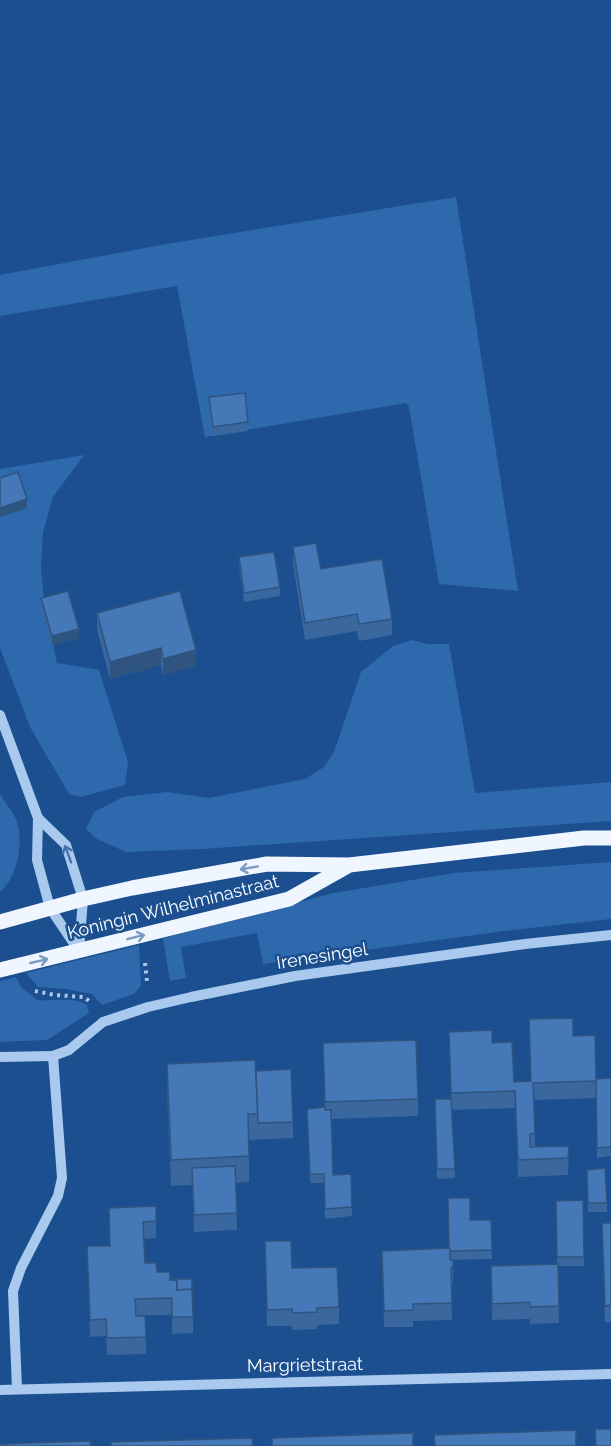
<svg xmlns="http://www.w3.org/2000/svg" width="611" height="1446" viewBox="0 0 611 1446" font-family="Raleway,sans-serif">
	<style>
		.green { fill: #2e69ad }
		.lines { fill: none; stroke-linecap: round; stroke-linejoin: round }
		.path { stroke: #a9c9ee; stroke-width: 4; stroke-dasharray: 3 4.5; stroke-linecap: butt }
		.minor { stroke: #a9c9ee; stroke-width: 10 }
		.major { stroke: #f0f6ff; stroke-width: 15 }
		.wall { fill: #3a679d }
		.shaded-wall { fill: #305480 }
		.building { fill: #4478b7; stroke: #305480; stroke-width: 1.5 }
		.oneway { stroke: #4674ac }
		.oneway2 { stroke: #7b9ac1 }
		.labels { text-anchor: middle; stroke-width: 5; stroke-linejoin: round; paint-order: stroke }
		.street-label { font-size: 18px; fill: #fff; stroke: #1b4f8f }
	</style>
	<rect width="100%" height="100%" fill="#1b4f8f"/>
	<!-- green -->
	<g class="green">
		<path d="M456,197L518,591L439,584L409,407L406,403L205,437L177,286L0,316V275L166,244Z"/>
		<path d="M84,455L53,497L43,532L41,568L44,599L57,663L99,670L128,762L125,785L81,797L69,794L30,727L0,648V469Z"/>
		<path d="M412,640L428,644H449L475,793L611,782V821L202,849L126,852L97,839L86,829L94,812L123,797L167,792L209,798L305,779L324,767L334,752L361,672L393,646Z"/>
		<path d="M0,794C5,803 14,813 17,822C24,843 17,878 0,892Z"/>
		<path d="M611,862V919L504,931L263,964L257,933L181,947L186,978L170,981L163,938L333,893L455,873Z"/>
		<path d="M139,945L141,986L134,994L102,1005L92,994L65,989L38,987L26,973Z"/>
		<path d="M16,977L21,987L37,1000C54,1002 72,996 87,1005L89,1013L47,1040L0,1042V981Z"/>
	</g>
	<g class="lines">
		<!-- path -->
		<g class="path">
			<path d="M145,963L147,982"/>
			<path d="M35,991L55,995L84,997L89,1001"/>
		</g>
		<!-- minor -->
		<g class="minor">
			<path d="M0,715L38,818L37,860L50,908L79,951"/>
			<path d="M38,818L66,845L83,899L79,951"/>
			<path d="M0,1057L53,1056"/>
			<path d="M17,1389L13,1291L21,1268L58,1196L62,1178L53,1056L69,1050L103,1022L148,1007L191,997L295,976L525,944L611,935"/>
			<path d="M0,1390L611,1374"/>
		</g>
		<!-- major -->
		<g class="major">
			<path d="M0,922L83,899L132,888L267,864L349,865L584,838H611"/>
			<path d="M0,970L289,899L346,867"/>
		</g>
	</g>
	<!-- wall -->
	<g class="wall">
		<path d="M209,397L248,422V431L213,436L209,406Z"/>
		<path d="M293,547L321,569L392,619V635L359,641L357,631L305,640L293,564Z"/>
		<path d="M239,557L280,587V596L244,602L239,566Z"/>
		<path d="M41,598L79,638L52,645L41,607Z"/>
		<path d="M97,613L196,666L163,675L161,665L110,679L97,630Z"/>
		<path d="M449,1032L492,1043L514,1082L530,1081L573,1036L596,1079L611,1078V1156L597,1158L596,1098L534,1100L535,1146H569L568,1175L518,1177L515,1108L452,1110L455,1178L437,1179L435,1099H451Z"/>
		<path d="M323,1043L418,1099V1116L332,1119L333,1175L351,1174L352,1216L325,1219L324,1183H310L307,1118L325,1107Z"/>
		<path d="M167,1064L256,1071L293,1122V1138L249,1140V1182L236,1183L237,1230L194,1232L192,1185L171,1186L167,1091Z"/>
		<path d="M587,1170L607,1203V1212H588Z"/>
		<path d="M583,1200L584,1266H558L559,1323L530,1324V1319L492,1320L491,1266L557,1264L556,1201Z"/>
		<path d="M156,1206V1238L144,1239L145,1263L157,1272L170,1279L193,1317V1333L172,1334V1315H136L146,1337V1354L107,1355L106,1336L90,1337L87,1246H110L109,1208Z"/>
		<path d="M470,1220H491L492,1259L450,1260L453,1267V1284H451L452,1320L413,1321V1327H384L382,1251L449,1248Z"/>
		<path d="M602,1223H611V1322H605Z"/>
		<path d="M265,1241L292,1268L339,1307V1324L317,1325V1329L292,1330V1326H267Z"/>
	</g>
	<!-- shaded-wall -->
	<g class="shaded-wall">
		<path d="M27,499V508L0,517V508Z"/>
		<path d="M79,629V638L52,645V636Z"/>
		<path d="M161,648V665L110,679V662Z"/>
		<path d="M196,650V666L163,675V659Z"/>
	</g>
	<!-- building -->
	<g class="building">
		<path d="M245,393L248,422L213,427L209,397Z"/>
		<path d="M18,472L27,499L0,508V478Z"/>
		<path d="M316,543L321,569L382,559L392,619L359,624L357,614L305,623L293,547Z"/>
		<path d="M274,552L280,587L244,593L239,557Z"/>
		<path d="M68,591L79,629L52,636L41,598Z"/>
		<path d="M180,591L196,650L163,659L161,648L110,662L97,613Z"/>
		<path d="M573,1018V1036L595,1035L596,1081L533,1083L535,1133L530,1134V1147L569,1146L568,1158L518,1160L515,1091L451,1093L449,1032L492,1030V1043L512,1042L514,1082L531,1081L529,1019Z"/>
		<path d="M416,1040L418,1099L325,1102L323,1043Z"/>
		<path d="M255,1060L258,1114H248L249,1156L171,1160L167,1064Z"/>
		<path d="M291,1069L293,1122L258,1123L256,1071Z"/>
		<path d="M611,1078V1147L597,1148L596,1079Z"/>
		<path d="M435,1099H451L455,1169H437Z"/>
		<path d="M325,1107V1110H331L333,1175L351,1174L352,1207L325,1209L324,1174H310L307,1109Z"/>
		<path d="M235,1166L237,1213L194,1215L192,1168Z"/>
		<path d="M605,1168L607,1203H588L587,1170Z"/>
		<path d="M448,1198H470V1220H491L492,1250L450,1251L449,1248Z"/>
		<path d="M583,1200L584,1257H557L556,1201Z"/>
		<path d="M156,1206V1221L143,1222L145,1263H156L157,1272H170V1280H177V1290L192,1289L193,1317H172V1298L135,1299L136,1316H145L146,1337L107,1338L106,1319L90,1320L87,1246H110L109,1208Z"/>
		<path d="M602,1223H611V1305L605,1306Z"/>
		<path d="M265,1241H291L292,1268L337,1267L339,1307L317,1308V1312L292,1313V1309L267,1310Z"/>
		<path d="M450,1248V1260H453V1267H451L452,1303L413,1304V1310L384,1311L382,1251Z"/>
		<path d="M558,1264L559,1306L530,1307V1302L492,1304L491,1266Z"/>
		<path d="M170,1279H192V1289L177,1290V1280H170Z"/>
		<path d="M595,1429H611V1446H596Z"/>
		<path d="M576,1430V1446H435L434,1435Z"/>
		<path d="M413,1433V1446H272V1438Z"/>
		<path d="M252,1438L253,1446H111V1442Z"/>
		<path d="M90,1441L91,1446H0V1444Z"/>
	</g>
	<!-- one-way arrows -->
	<defs><path id="oneway-shaft" d="M-6 0H5M1.5-3L5.5 0L1.5 3" fill="none" stroke-width="1.6" stroke-linecap="round" stroke-linejoin="round" transform="scale(1.5)"/></defs>
	<use class="oneway" href="#oneway-shaft" transform="translate(68 854) rotate(-110)"/>
	<g class="oneway2">
		<use href="#oneway-shaft" transform="translate(249 868) rotate(170)"/>
		<use href="#oneway-shaft" transform="translate(136 937) rotate(-14)"/>
		<use href="#oneway-shaft" transform="translate(39 961) rotate(-13)"/>
	</g>
	<g class="labels">
		<!-- street labels -->
		<g class="street-label">
			<text transform="translate(173 907) rotate(-14)" y="6">Koningin Wilhelminastraat</text>
			<text transform="translate(322 956) rotate(-9)" y="6">Irenesingel</text>
			<text transform="translate(305 1365) rotate(-1)" y="6">Margrietstraat</text>
		</g>
	</g>
</svg>
